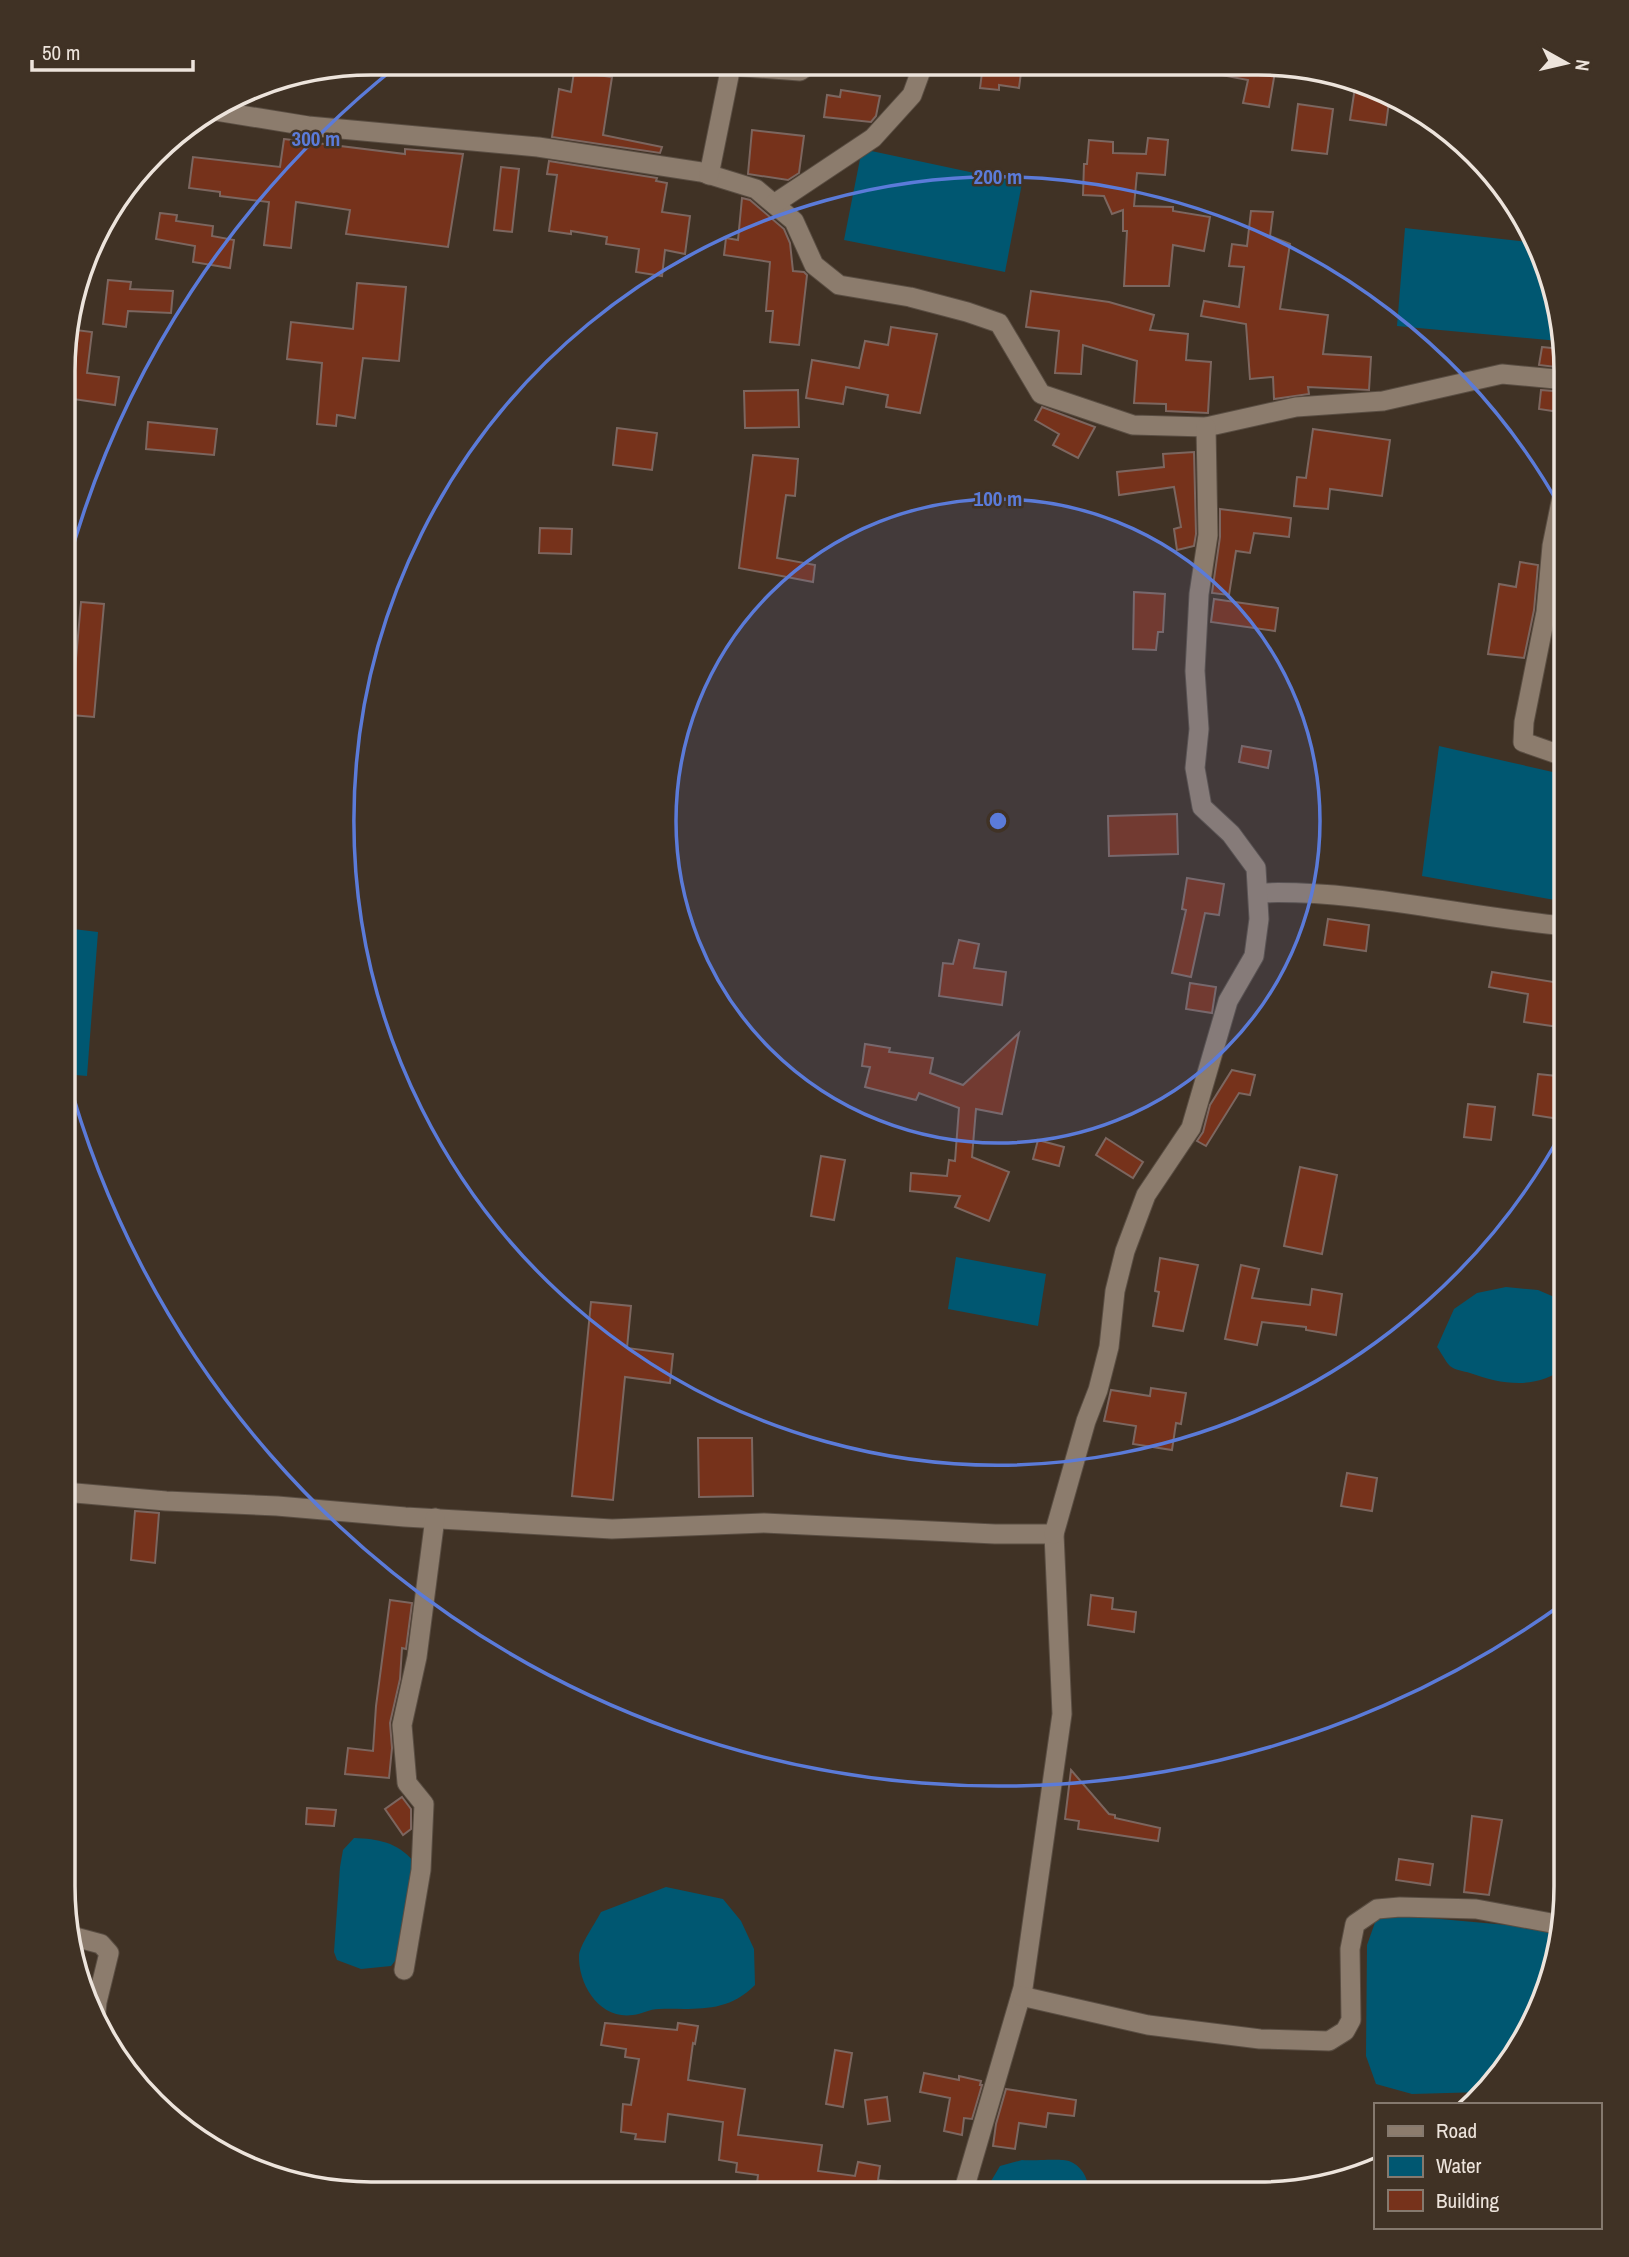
<svg xmlns="http://www.w3.org/2000/svg" width="1629" height="2257" viewBox="0 0 1629 2257" font-family="'Archivo Narrow',sans-serif">
	<style>
		.water { fill: #005771 }
		.building { fill: #76321b; stroke: #7c665f; stroke-width: 2 }
		.lines { fill: none; stroke-linecap: round; stroke-linejoin: round }
		.street-casing { stroke: #5a4e43; stroke-width: 21 }
		.street { stroke: #8c7c6d; stroke-width: 19 }
		.ring { fill: none; stroke: #5b7bd9; stroke-width: 3.5 }
		.rim { fill: none; stroke: #ede4dc; stroke-width: 3.5 }
		.centre { fill: #5b7bd9; stroke: #403225; stroke-width: 3.5 }
		.ring-label { font-size: 21px; text-anchor: middle; font-weight: bold; fill: #5b7bd9; stroke: #403225; stroke-width: 5; stroke-linejoin: round; paint-order: stroke }
	</style>
	<rect width="100%" height="100%" fill="#403225"/>
	<!-- water -->
	<g class="water">
		<path d="M862,149L1022,183L1005,272L844,240Z"/>
		<path d="M1405,228L1536,243L1559,341L1397,326Z"/>
		<path d="M1439,746L1566,775V902L1422,876Z"/>
		<path d="M65,928L98,932L87,1076L64,1074Z"/>
		<path d="M956,1257L1046,1274L1038,1326L948,1309Z"/>
		<path d="M1506,1287L1538,1290L1566,1302V1366C1538,1390 1503,1385 1470,1373C1464,1371 1454,1370 1450,1366C1445,1361 1441,1352 1437,1347L1454,1309L1477,1293Z"/>
		<path d="M354,1838C378,1839 397,1842 413,1861L399,1956L391,1966L361,1969L337,1960L334,1952L340,1867L343,1850Z"/>
		<path d="M666,1887L723,1899L741,1921L754,1949L755,1985C726,2014 696,2008 659,2009C649,2009 642,2014 633,2015C600,2020 578,1985 579,1955C580,1945 596,1922 601,1912Z"/>
		<path d="M1377,1917H1418L1561,1930L1550,1985L1514,2057L1483,2092L1412,2094L1376,2084L1366,2056L1367,1945Z"/>
		<path d="M1022,2160C1031,2161 1062,2158 1069,2161C1082,2166 1090,2180 1088,2194L984,2193L1000,2166Z"/>
	</g>
	<!-- building -->
	<g class="building">
		<path d="M983,65H1022L1019,88L999,85V90L980,88Z"/>
		<path d="M1217,65L1276,66L1269,107L1243,103L1248,80L1216,74Z"/>
		<path d="M574,72L612,77L603,135L662,147L660,153L552,137L559,89L571,92Z"/>
		<path d="M1356,81L1376,86L1390,94L1386,125L1350,120Z"/>
		<path d="M841,90L880,96L876,116L871,122L824,117L827,95L840,97Z"/>
		<path d="M1298,104L1333,109L1327,154L1292,150Z"/>
		<path d="M752,130L804,136L799,173L788,180L748,174Z"/>
		<path d="M1148,138L1168,140L1165,175L1137,173L1134,206L1173,207V211L1210,217L1204,251L1173,245L1169,286H1124L1127,231H1123V210L1112,214L1104,196L1083,195L1084,164H1087L1089,140L1113,142V153L1146,154Z"/>
		<path d="M284,139L405,154V149L463,154L448,247L346,234L350,210L296,202L291,248L264,245L269,202L220,196V192L189,188L193,157L280,167Z"/>
		<path d="M549,161L657,178L656,181L667,183L662,212L690,216L685,254L665,250L662,276L636,272L639,249L606,244L607,237L571,231V234L549,231L557,175L547,174Z"/>
		<path d="M501,167L519,169L512,232L494,230Z"/>
		<path d="M742,198L750,200L784,229L790,243L793,271L804,272L807,275L799,345L770,342L773,311H766L770,262L724,255L726,238L738,240Z"/>
		<path d="M1251,211L1273,212L1270,236L1290,244L1280,309L1328,315L1323,354L1371,357L1369,390L1308,387L1309,394L1274,399L1273,377L1250,379L1246,324L1201,316L1204,301L1239,307L1244,267L1229,266L1232,244L1247,246Z"/>
		<path d="M160,213L177,215L176,221L213,226L212,236L234,240L230,268L193,262L195,246L156,239Z"/>
		<path d="M108,280L131,282L130,289L173,291L171,313L128,311L126,327L103,324Z"/>
		<path d="M357,283L406,287L399,361L363,358L355,418L337,415L336,426L317,424L322,363L287,359L291,322L353,329Z"/>
		<path d="M1031,291L1109,302L1154,315L1150,330L1188,334L1186,360L1211,362L1208,413L1166,411V404L1134,403L1137,361L1083,345L1081,374L1055,373L1059,331L1026,327Z"/>
		<path d="M891,327L937,334L920,413L886,407L888,395L846,387L843,404L806,398L812,360L859,368L865,341L888,345Z"/>
		<path d="M68,329L92,332L87,373L119,377L115,405L66,398Z"/>
		<path d="M1542,347L1561,349L1565,368L1539,365Z"/>
		<path d="M798,390L799,427L745,428L744,391Z"/>
		<path d="M1541,390L1566,392V413L1539,409Z"/>
		<path d="M1042,407L1095,427L1078,458L1053,445L1059,434L1035,420Z"/>
		<path d="M148,422L217,429L214,455L146,449Z"/>
		<path d="M617,428L657,433L652,470L613,465Z"/>
		<path d="M1313,429L1390,440L1382,496L1330,489L1328,509L1294,506L1297,477L1306,478Z"/>
		<path d="M1194,452L1196,534L1194,546L1177,550L1174,529L1181,527L1174,487L1119,495L1117,472L1164,467L1163,454Z"/>
		<path d="M753,455L798,459L795,496L786,495L777,558L815,565L813,582L739,568Z"/>
		<path d="M1220,509L1291,518L1289,537L1254,533L1250,553L1236,551L1229,595L1212,593L1220,537Z"/>
		<path d="M540,528L572,529L571,554L539,553Z"/>
		<path d="M1520,562L1538,565L1534,610L1524,658L1488,654L1499,584L1516,587Z"/>
		<path d="M1134,592L1165,594L1163,632H1158L1156,650L1133,649Z"/>
		<path d="M1214,599L1278,608L1275,631L1211,622Z"/>
		<path d="M81,602L104,604L94,717L71,715Z"/>
		<path d="M1242,746L1271,751L1268,768L1239,762Z"/>
		<path d="M1177,814L1178,854L1109,856L1108,816Z"/>
		<path d="M1187,878L1224,884L1219,915L1205,913L1191,977L1172,973L1186,910L1182,909Z"/>
		<path d="M1328,919L1369,925L1366,951L1324,945Z"/>
		<path d="M959,940L979,944L974,968L1006,972L1002,1005L939,996L943,963L953,964Z"/>
		<path d="M1492,972L1566,984V1028L1524,1022L1528,994L1489,987Z"/>
		<path d="M1190,983L1216,987L1212,1013L1186,1009Z"/>
		<path d="M1019,1033L1002,1114L976,1109L972,1157L1009,1172L989,1221L955,1207L960,1196L910,1191L911,1173L947,1176L949,1160L955,1161L959,1108L919,1093L916,1100L865,1087L870,1067L862,1066L865,1044L890,1048L889,1052L933,1058L930,1073L963,1085Z"/>
		<path d="M1232,1070L1255,1075L1250,1095L1239,1093L1206,1146L1197,1141L1203,1132L1210,1105Z"/>
		<path d="M1538,1074L1566,1077V1120L1533,1115Z"/>
		<path d="M1468,1104L1495,1107L1491,1140L1464,1137Z"/>
		<path d="M1106,1138L1143,1162L1133,1178L1096,1155Z"/>
		<path d="M1038,1140L1064,1147L1059,1166L1033,1159Z"/>
		<path d="M821,1156L845,1160L834,1220L811,1216Z"/>
		<path d="M1300,1167L1337,1175L1322,1254L1284,1246Z"/>
		<path d="M1160,1258L1198,1265L1183,1331L1153,1326L1159,1292L1155,1291Z"/>
		<path d="M1241,1265L1259,1269L1252,1298L1310,1305L1312,1289L1342,1294L1336,1335L1306,1330V1327L1262,1322L1257,1345L1225,1339Z"/>
		<path d="M591,1302L631,1306L627,1348L673,1354L670,1383L625,1377L613,1500L572,1496Z"/>
		<path d="M1151,1388L1186,1393L1181,1424L1176,1423L1172,1450L1133,1444L1136,1426L1104,1421L1111,1390L1150,1396Z"/>
		<path d="M698,1438H752L753,1496L699,1497Z"/>
		<path d="M1347,1473L1377,1478L1372,1511L1341,1506Z"/>
		<path d="M135,1511L159,1513L155,1563L131,1560Z"/>
		<path d="M1091,1595L1113,1598L1112,1609L1136,1612L1134,1632L1088,1625Z"/>
		<path d="M390,1600L412,1603L406,1649L402,1648L400,1679L390,1723L392,1748L389,1778L345,1774L348,1748L373,1751L376,1706Z"/>
		<path d="M1071,1770L1109,1814L1115,1815V1818L1160,1828L1158,1841L1078,1829L1079,1821L1065,1819Z"/>
		<path d="M402,1797L411,1809V1829L403,1835L385,1809Z"/>
		<path d="M307,1808L336,1810L334,1826L306,1824Z"/>
		<path d="M1472,1816L1502,1820L1489,1895L1464,1892Z"/>
		<path d="M1399,1859L1433,1864L1430,1885L1396,1880Z"/>
		<path d="M605,2023L677,2030L678,2023L698,2026L695,2044L693,2043L688,2080L745,2089L738,2135L822,2145L818,2171L855,2176L858,2162L880,2166L878,2180L897,2182V2193H784L785,2187L757,2184L758,2175L736,2172L737,2163L719,2160L723,2122L668,2114L665,2142L635,2139L636,2134L621,2132L623,2104L631,2105L639,2059L625,2057L626,2049L601,2045Z"/>
		<path d="M835,2050L852,2053L843,2107L826,2104Z"/>
		<path d="M924,2073L959,2080V2076L981,2081L980,2085H982L972,2119L964,2118L962,2135L944,2131L950,2098L920,2092Z"/>
		<path d="M1006,2089L1076,2100L1074,2116L1048,2113L1046,2127L1019,2123L1015,2149L993,2146L996,2124Z"/>
		<path d="M887,2097L890,2121L868,2124L865,2100Z"/>
	</g>
	<g class="lines">
		<defs>
			<g id="street">
				<path d="M216,111L308,126L538,147L701,172L756,189L794,221L814,265L839,285L910,297L967,312L999,323L1041,394L1133,425L1206,427L1296,407L1383,401L1502,374L1566,380"/>
				<path d="M709,175L731,66L800,71L810,64"/>
				<path d="M774,204L873,138L912,95L923,65"/>
				<path d="M1566,757L1523,742L1524,722L1546,612L1552,546L1566,477"/>
				<path d="M1258,893C1361,889 1463,917 1566,926"/>
				<path d="M64,1492L166,1501L277,1506L405,1517L612,1529L764,1523L995,1534H1054L1062,1714L1023,1988L963,2193"/>
				<path d="M1054,1534L1086,1421L1098,1390L1109,1347L1115,1291L1125,1251L1146,1195L1191,1128L1228,1001L1254,956L1259,919L1256,868L1231,834L1202,807L1195,768L1199,729L1195,671L1199,594L1208,535L1206,427"/>
				<path d="M75,1937L101,1944L109,1953L97,2002L95,2022"/>
				<path d="M404,1970L421,1870L424,1804L407,1783L402,1725L417,1657L435,1518"/>
				<path d="M1021,1996L1148,2025L1260,2039L1329,2041L1345,2031L1351,2020L1350,1949L1355,1924L1377,1909L1400,1907L1476,1909L1562,1925"/>
			</g>
		</defs>
		<!-- street casing -->
		<use href="#street" class="street-casing"/>
		<!-- street -->
		<use href="#street" class="street"/>
	</g>
	<!-- distance rings -->
	<circle cx="998" cy="821" r="322" fill="#5b7bd9" fill-opacity=".12"/>
	<g class="ring">
		<circle cx="998" cy="821" r="322"/>
		<path d="M1564 1128A644 644 0 1 1 1564 514"/>
		<path d="M1565 1602A965 965 0 0 1 66 1071M66 571A965 965 0 0 1 397 66"/>
	</g>
	<!-- crop -->
	<path d="M0 0H1629V2257H0ZM371 75H1258A296 296 0 0 1 1554 371V1886A296 296 0 0 1 1258 2182H371A296 296 0 0 1 75 1886V371A296 296 0 0 1 371 75Z" fill="#403225" fill-rule="evenodd"/>
	<path class="rim" d="M371 75H1258A296 296 0 0 1 1554 371V1886A296 296 0 0 1 1258 2182H371A296 296 0 0 1 75 1886V371A296 296 0 0 1 371 75Z"/>
	<circle cx="998" cy="821" r="10" class="centre"/>
	<g class="ring-label">
		<text x="316" y="146">300 m</text>
		<text x="998" y="184">200 m</text>
		<text x="998" y="506">100 m</text>
	</g>
	<!-- legend -->
	<rect x="1374" y="2103" width="228" height="126" fill="#403225" stroke="#85796e" stroke-width="2"/>
	<rect x="1388" y="2126" width="35" height="10" fill="#8c7c6d" stroke="#85796e" stroke-width="2"/>
	<text x="1436" y="2138" font-size="21" fill="#ede4dc">Road</text>
	<rect x="1388" y="2156" width="35" height="21" fill="#005771" stroke="#85796e" stroke-width="2"/>
	<text x="1436" y="2173" font-size="21" fill="#ede4dc">Water</text>
	<rect x="1388" y="2190" width="35" height="21" fill="#76321b" stroke="#85796e" stroke-width="2"/>
	<text x="1436" y="2208" font-size="21" fill="#ede4dc">Building</text>
	<!-- north arrow -->
	<g transform="translate(1566 63) rotate(98)" stroke="#403225" stroke-width="5" paint-order="stroke">
	<path d="M0-5L12 26L0 18L-12 26Z" fill="#ede4dc"/>
	<text y="-10" font-size="19" font-weight="bold" text-anchor="middle" fill="#ede4dc">N</text>
	</g>
	<!-- scale -->
	<path d="M32 60v10h161v-10" fill="none" stroke="#ede4dc" stroke-width="3.5"/>
	<text x="42" y="60" font-size="21" fill="#ede4dc" stroke="#403225" stroke-width="5" paint-order="stroke">50 m</text>
</svg>
